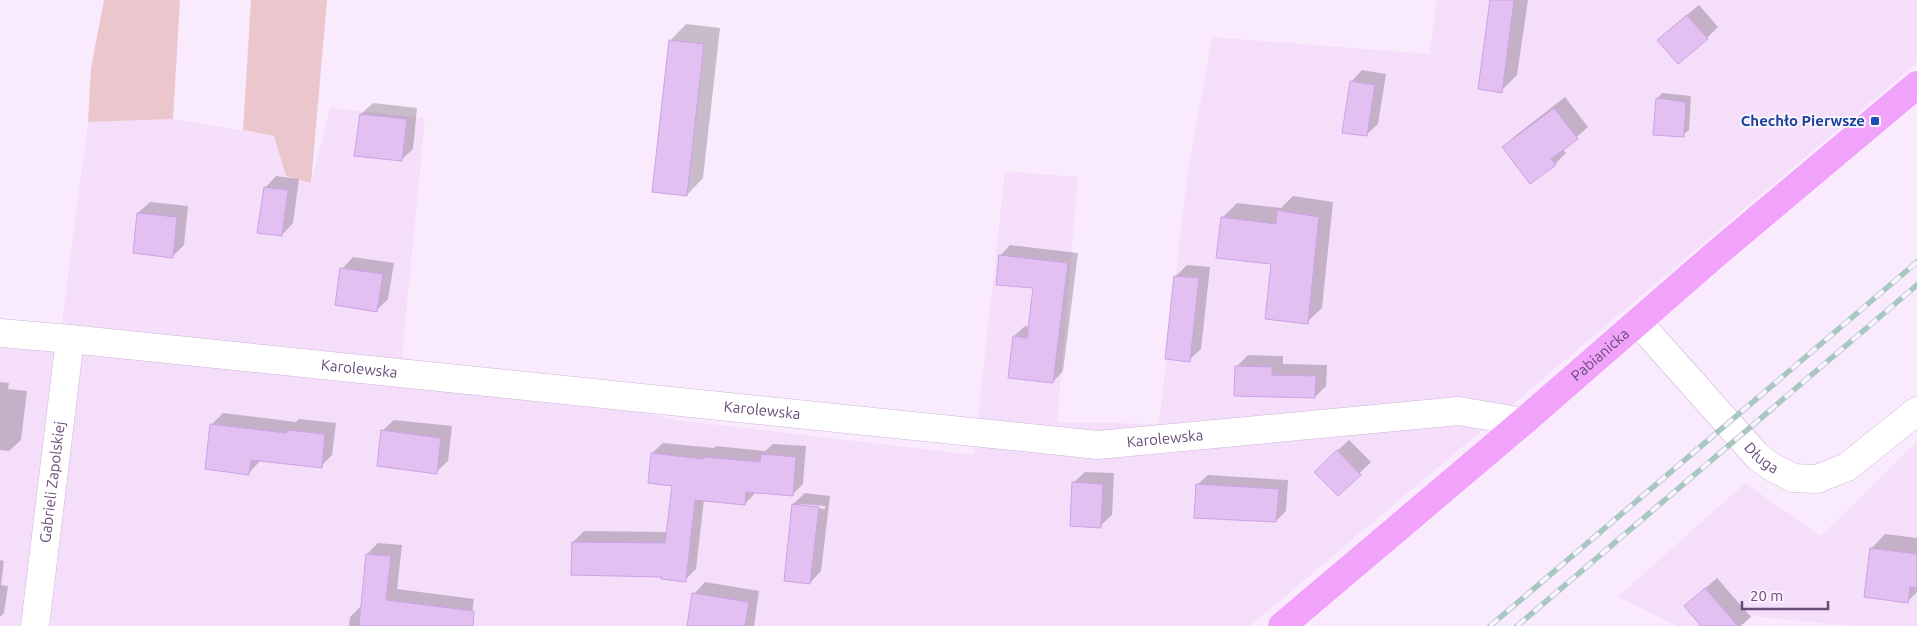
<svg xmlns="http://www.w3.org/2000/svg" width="1917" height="626" viewBox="0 0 1917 626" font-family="Ubuntu,sans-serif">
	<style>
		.residential { fill: #f5defa }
		.green { fill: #ebc7cd }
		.shadow { fill: #0003; fill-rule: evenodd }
		.building { fill: #e2c1f2; stroke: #cda1e5 }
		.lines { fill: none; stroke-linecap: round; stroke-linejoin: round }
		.minor-casing { stroke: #cdb6d6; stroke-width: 29 }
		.major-casing { stroke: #fff; stroke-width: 29 }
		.minor { stroke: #fff; stroke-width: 28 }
		.major { stroke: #f1a3fb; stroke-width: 28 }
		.rail-casing { stroke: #a7c8c1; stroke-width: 5.5 }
		.rail { stroke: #fdf1ff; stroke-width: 4; stroke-dasharray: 11; stroke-linecap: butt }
		.transit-dot { fill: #1a4fb4; stroke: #fdf1ff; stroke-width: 2 }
		.labels { text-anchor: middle; stroke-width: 4; stroke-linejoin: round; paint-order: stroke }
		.transit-label { font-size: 15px; font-weight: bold; fill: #164399; stroke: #fdf1ff; text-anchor: end }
		.street-label { font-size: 15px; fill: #674c78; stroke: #fdf1ff }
	</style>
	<rect width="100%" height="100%" fill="#faeafd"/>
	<!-- residential -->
	<g class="residential">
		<path d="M1437,0H1917V63L1250,626H0V348L58,352L88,122L173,119L274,136L286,176L311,183L330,108L425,118L402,357L676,420L974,455L1005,171L1078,177L1057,422L1159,424L1187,177L1212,37L1429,54Z"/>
		<path d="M1917,442V626H1852L1751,616L1740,626H1677L1618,597L1745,483L1821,536Z"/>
	</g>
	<!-- green -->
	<g class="green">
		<path d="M104,0H180L173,119L88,122L91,68Z"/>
		<path d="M251,0H327L311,183L286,176L274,136L243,130Z"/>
	</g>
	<!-- shadow -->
	<g class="shadow">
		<path d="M1492,0H1528L1517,75L1501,91Z"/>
		<path d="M1699,5L1718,27L1707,38L1670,29Z"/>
		<path d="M686,24L720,28L703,178L687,195L670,41Z"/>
		<path d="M1362,70L1386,74L1378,124L1366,135L1351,82Z"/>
		<path d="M1662,93L1691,96L1689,130L1683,135L1657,99Z"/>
		<path d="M1565,97L1588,127L1563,149L1566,153L1555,164L1504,147L1515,136Z"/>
		<path d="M373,103L417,108L413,149L401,160L361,114Z"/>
		<path d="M276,176L299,179L293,223L282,235L265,188Z"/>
		<path d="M1293,196L1333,202L1322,308L1307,322L1273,263L1222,218L1237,203L1281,208Z"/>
		<path d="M150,202L188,206L184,245L172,257L138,213Z"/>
		<path d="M1010,245L1078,253L1063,371L1053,382L1014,336L1025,326L1029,327L1035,287L1000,256Z"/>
		<path d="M353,257L394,263L388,299L377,310L342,269Z"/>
		<path d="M1187,265L1210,267L1201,349L1189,360L1167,358L1176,276Z"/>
		<path d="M1248,355L1283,356V364L1327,365L1326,386L1315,397L1237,366Z"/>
		<path d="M0,382L9,383L8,389L27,391L21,440L9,451L0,450Z"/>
		<path d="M223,413L296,422L299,419L336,423L332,455L321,466L261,460L249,473L212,424Z"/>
		<path d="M394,420L452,426L448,461L436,472L382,431Z"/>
		<path d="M1349,440L1371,462L1338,494L1327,460Z"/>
		<path d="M663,443L714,448L716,446L765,451L773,444L806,446L803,484L792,495L756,492L745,504L704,500L696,569L685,580L663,575L573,542L584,531L668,532L673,485L652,453Z"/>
		<path d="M1085,472L1114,473L1112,515L1100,526L1073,483Z"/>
		<path d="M1208,475L1288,480L1286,511L1276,521L1198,484Z"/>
		<path d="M805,493L830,496L821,571L810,583L793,504ZM801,504L825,506V509L801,506Z"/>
		<path d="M1885,534L1917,538V592L1907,602L1871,549Z"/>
		<path d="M378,543L402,545L397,589L474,599L470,626H349L350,617L362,605L367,554Z"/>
		<path d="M0,560L4,561L1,585L8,586L4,613L0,617Z"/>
		<path d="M1717,578L1751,617L1741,626H1702L1685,606Z"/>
		<path d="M705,582L759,591L754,626H688L694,594Z"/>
	</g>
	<!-- building -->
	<g class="building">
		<path d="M1490,0H1514L1502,93L1478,89Z"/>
		<path d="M1687,15L1708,39L1678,64L1657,40Z"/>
		<path d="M669,40L704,44L687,196L652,192Z"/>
		<path d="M1350,81L1375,85L1367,136L1342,133Z"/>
		<path d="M1656,98L1686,102L1684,137L1653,135Z"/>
		<path d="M1554,108L1578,139L1551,159L1556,165L1530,184L1502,147Z"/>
		<path d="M360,114L407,119L402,161L354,156Z"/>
		<path d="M264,187L288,190L282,236L257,233Z"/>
		<path d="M1277,210L1319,217L1308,324L1265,319L1271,264L1216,258L1221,217L1276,224Z"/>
		<path d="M137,213L177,217L173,258L133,253Z"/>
		<path d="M999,255L1068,263L1053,383L1008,378L1013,336L1027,338L1033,288L996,285Z"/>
		<path d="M340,268L383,274L377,312L335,305Z"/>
		<path d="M1174,276L1199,278L1190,362L1165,359Z"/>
		<path d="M1235,366L1272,367V375L1316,376L1315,398L1234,396Z"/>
		<path d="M210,424L286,433L287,430L325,434L322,468L251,460L249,475L205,469Z"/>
		<path d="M381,430L441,438L437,474L377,466Z"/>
		<path d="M1337,450L1361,475L1338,496L1314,472Z"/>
		<path d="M651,453L703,459L704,457L760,462L761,454L796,457L793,496L746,492L745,505L695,500L686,582L661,579L662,577L571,575L572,542L665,543L672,486L648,483Z"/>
		<path d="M1072,482L1103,484L1101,528L1070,526Z"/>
		<path d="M1196,484L1279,489L1276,522L1194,518Z"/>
		<path d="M792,504L819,507L810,584L784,581Z"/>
		<path d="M1870,548L1917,554V588L1910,587L1908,603L1864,597Z"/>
		<path d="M366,554L391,556L386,600L474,611L473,626H359Z"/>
		<path d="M1705,588L1738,626H1701L1684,606Z"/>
		<path d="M692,593L749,602L745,626H687Z"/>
	</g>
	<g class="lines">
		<defs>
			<g id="minor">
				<path id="s1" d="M1638,322L1758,457L1772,467L1793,478L1817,479L1847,467L1917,411"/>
				<path id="s2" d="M0,333L70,339L1098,445L1459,411L1523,422"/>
				<path id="s3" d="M35,626L70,339"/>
			</g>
			<g id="major">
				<path id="s4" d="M1282,626L1523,422L1717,253L1917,85"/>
			</g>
		</defs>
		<!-- minor casing -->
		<use href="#minor" class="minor-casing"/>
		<!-- major casing -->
		<use href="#major" class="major-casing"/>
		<!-- minor -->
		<use href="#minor" class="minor"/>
		<!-- major -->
		<use href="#major" class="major"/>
		<defs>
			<g id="rail">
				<path d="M1490,626L1917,262"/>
				<path d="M1517,626L1917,285"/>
			</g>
		</defs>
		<!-- rail casing -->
		<use href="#rail" class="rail-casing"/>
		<!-- rail -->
		<use href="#rail" class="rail"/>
	</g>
	<!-- markers -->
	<rect class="transit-dot" x="1870" y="116" width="10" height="10" rx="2.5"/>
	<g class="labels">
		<!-- transit labels -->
		<g class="transit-label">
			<text x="1865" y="126">Chechło Pierwsze</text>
		</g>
		<!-- street labels -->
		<g class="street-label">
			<text dy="5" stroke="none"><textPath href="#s4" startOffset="418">Pabianicka</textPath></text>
			<text dy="5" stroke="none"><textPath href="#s2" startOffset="361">Karolewska</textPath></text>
			<text dy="5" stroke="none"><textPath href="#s2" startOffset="766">Karolewska</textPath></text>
			<text dy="5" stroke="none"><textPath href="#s2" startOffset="1171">Karolewska</textPath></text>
			<text dy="5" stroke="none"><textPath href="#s1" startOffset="184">Długa</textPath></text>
			<text dy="5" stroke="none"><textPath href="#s3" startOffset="145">Gabrieli Zapolskiej</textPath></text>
		</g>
	</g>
	<!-- scale -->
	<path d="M1742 601v8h86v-8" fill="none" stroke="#674c78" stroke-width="2.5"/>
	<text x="1750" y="601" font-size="15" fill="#674c78" stroke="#fdf1ff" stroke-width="4" paint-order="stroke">20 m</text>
</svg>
